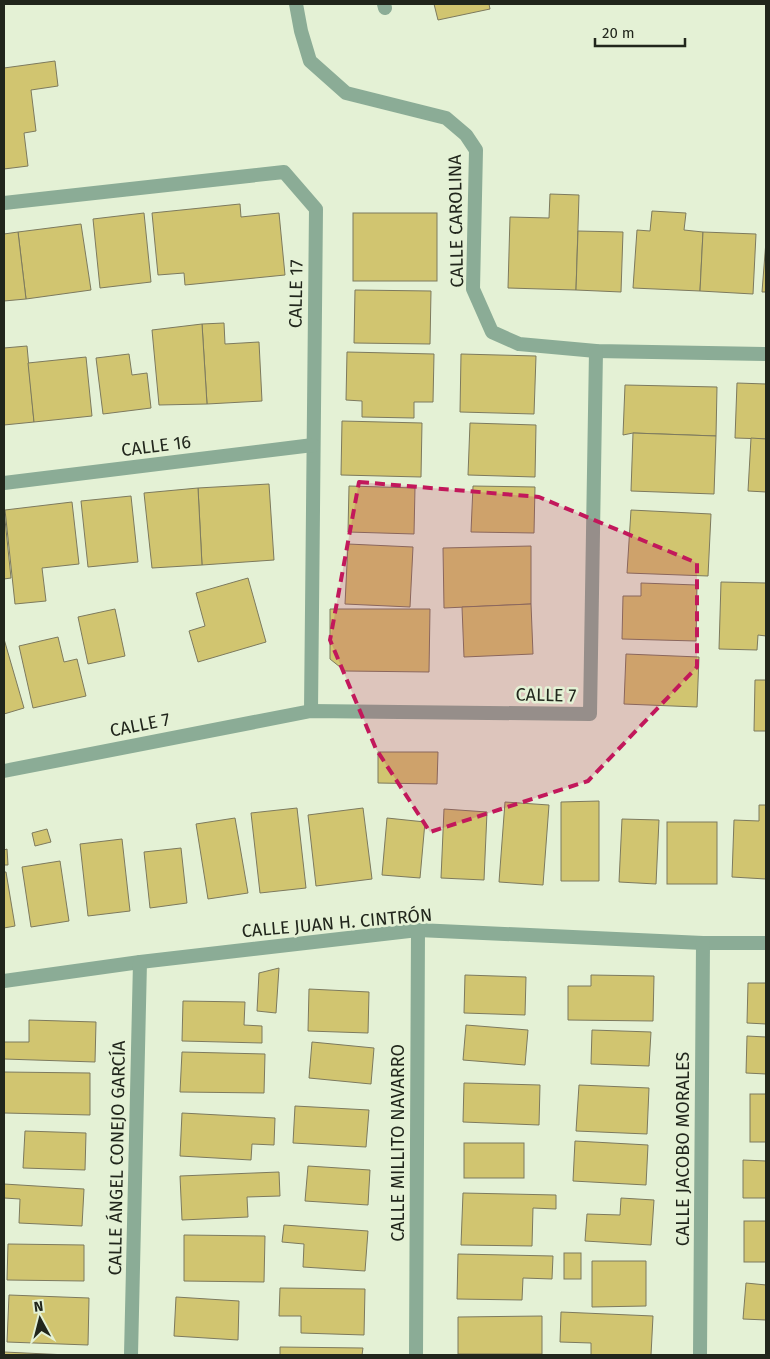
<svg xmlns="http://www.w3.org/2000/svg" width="770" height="1359" viewBox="0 0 770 1359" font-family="'Fira Sans',sans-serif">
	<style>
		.building { fill: #d1c570; stroke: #7d7a5e }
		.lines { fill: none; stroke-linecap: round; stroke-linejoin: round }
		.service { stroke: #8bac96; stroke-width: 14 }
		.minor { stroke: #8bac96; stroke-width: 14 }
		.marked { fill: #c2185b; fill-opacity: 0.2; stroke: #c2185b; stroke-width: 4; stroke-dasharray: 10 6; stroke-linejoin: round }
		.labels { text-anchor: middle; stroke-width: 5; stroke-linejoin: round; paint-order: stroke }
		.street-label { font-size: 18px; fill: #21261c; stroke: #e4f1d5 }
	</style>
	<rect width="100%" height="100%" fill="#e4f1d5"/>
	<!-- building -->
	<g class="building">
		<path d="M434,4H489L490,9L438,20Z"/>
		<path d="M55,61L58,86L31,90L36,131L24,133L28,166L4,169V68Z"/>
		<path d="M550,194L579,195L576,290L508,288L510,217L549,218Z"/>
		<path d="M240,204L241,217L279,213L285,275L185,285L184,273L158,275L152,213Z"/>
		<path d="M652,211L686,213L684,230L703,232L700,291L633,288L637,230L650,231Z"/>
		<path d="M144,213L151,282L100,288L93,219Z"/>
		<rect x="353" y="213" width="84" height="68"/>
		<path d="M81,224L91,290L26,299L18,232Z"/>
		<path d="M578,231L623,232L621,292L576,290Z"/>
		<path d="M18,232L26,299L4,301V234Z"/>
		<path d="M703,232L756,234L753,294L700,291Z"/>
		<path d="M766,241V292H762Z"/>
		<path d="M355,290L431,291L430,344L354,343Z"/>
		<path d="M224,323L225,344L259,342L262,401L207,404L202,324Z"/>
		<path d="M202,324L207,404L159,405L152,330Z"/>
		<path d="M27,346L34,422L4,425V348Z"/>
		<path d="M347,352L434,354L433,402H414V418L362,417V401L346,400Z"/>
		<path d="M129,354L132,375L147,373L151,408L103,414L96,358Z"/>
		<path d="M461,354L536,356L534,414L460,412Z"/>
		<path d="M86,357L92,416L34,422L28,363Z"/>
		<path d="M737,383L766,384V439L735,438Z"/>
		<path d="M625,385L717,387L716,436L633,433L623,435Z"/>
		<path d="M342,421L422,423L421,477L341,475Z"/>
		<path d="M470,423L536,425L535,477L468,475Z"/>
		<path d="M633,433L716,436L714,494L631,491Z"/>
		<path d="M751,438L766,439V492L748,491Z"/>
		<path d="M269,484L274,560L202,565L198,488Z"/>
		<path d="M349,486L415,488L414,534L348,532Z"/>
		<path d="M473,486L535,487L534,533L471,532Z"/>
		<path d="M198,488L202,565L152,568L144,493Z"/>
		<path d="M131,496L138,562L88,567L81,501Z"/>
		<path d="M72,502L79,564L42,568L46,601L15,604L5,510Z"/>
		<path d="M4,510L11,578L4,579Z"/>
		<path d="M631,510L711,514L708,576L627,573Z"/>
		<path d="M348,544L413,547L410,607L345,604Z"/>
		<path d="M531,546V604L444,608L443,548Z"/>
		<path d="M248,578L266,642L198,662L189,631L205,626L196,593Z"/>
		<path d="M721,582L766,583V636L758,635L757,650L719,649Z"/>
		<path d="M641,583L697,585L696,641L622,639L623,596H641Z"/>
		<path d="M531,604L533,654L464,657L462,607Z"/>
		<path d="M115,609L125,656L88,664L78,617Z"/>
		<path d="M330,609H430L429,672L345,671L330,659Z"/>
		<path d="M58,637L64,662L77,659L86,696L33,708L19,646Z"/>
		<path d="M4,639L24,708L4,714Z"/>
		<path d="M626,654L699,657L697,707L624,704Z"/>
		<path d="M755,680H766V731H754Z"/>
		<path d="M378,752H438L437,784L378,783Z"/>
		<path d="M599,801V881H561V802Z"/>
		<path d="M505,802L549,805L543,885L499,882Z"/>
		<path d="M759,805H766V879L732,877L734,820L759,821Z"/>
		<path d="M297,808L306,888L260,893L251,813Z"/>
		<path d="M363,808L372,879L316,886L308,815Z"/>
		<path d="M444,809L487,812L484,880L441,878Z"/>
		<path d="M235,818L248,893L208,899L196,824Z"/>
		<path d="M387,818L425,822L420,878L382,875Z"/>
		<path d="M622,819L659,820L656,884L619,882Z"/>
		<rect x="667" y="822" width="50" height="62"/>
		<path d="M47,829L51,842L35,846L32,833Z"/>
		<path d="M122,839L130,911L88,916L80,844Z"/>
		<path d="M181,848L187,903L150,908L144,852Z"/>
		<path d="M7,849L8,865H4V850Z"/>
		<path d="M60,861L69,921L31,927L22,867Z"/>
		<path d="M4,872H6L15,926L4,928Z"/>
		<path d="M279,968L276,1013L257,1011L259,973Z"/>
		<path d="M465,975L526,977L525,1015L464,1013Z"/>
		<path d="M591,975L654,976L653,1021L568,1020V986H591Z"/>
		<path d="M748,983H766V1024L747,1023Z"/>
		<path d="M309,989L369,992L368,1033L308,1031Z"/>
		<path d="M183,1001L245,1002L244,1025L262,1026V1043L182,1041Z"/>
		<path d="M29,1020L96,1022L95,1062L4,1059V1042H29Z"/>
		<path d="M466,1025L528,1030L525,1065L463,1060Z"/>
		<path d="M592,1030L651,1032L649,1066L591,1064Z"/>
		<path d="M747,1036L766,1037V1074L746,1073Z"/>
		<path d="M312,1042L374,1048L371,1084L309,1078Z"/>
		<path d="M182,1052L265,1054L264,1093L180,1092Z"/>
		<path d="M4,1072L90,1073V1115L4,1113Z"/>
		<path d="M464,1083L540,1085L539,1125L463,1122Z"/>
		<path d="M579,1085L649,1088L647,1134L576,1131Z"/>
		<rect x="750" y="1094" width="16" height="48"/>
		<path d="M295,1106L369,1110L366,1147L293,1143Z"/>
		<path d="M182,1113L275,1118L274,1145L252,1144L251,1160L180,1156Z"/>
		<path d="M25,1131L86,1133L85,1170L23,1168Z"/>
		<path d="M575,1141L648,1145L646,1185L573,1181Z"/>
		<rect x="464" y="1143" width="60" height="35"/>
		<path d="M743,1160L766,1161V1198H743Z"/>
		<path d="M308,1166L370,1170L368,1205L305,1201Z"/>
		<path d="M279,1172L280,1196L247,1197L248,1217L182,1220L180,1176Z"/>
		<path d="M4,1184L84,1189L82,1226L19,1223L20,1199L4,1198Z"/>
		<path d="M463,1193L556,1195V1209L533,1208L532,1246L461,1245Z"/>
		<path d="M621,1198L654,1200L651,1245L585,1241L587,1214L620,1215Z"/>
		<rect x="744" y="1221" width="22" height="41"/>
		<path d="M284,1225L368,1231L365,1271L303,1267L304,1244L282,1242Z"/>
		<path d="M184,1235L265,1236L264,1282L184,1281Z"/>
		<path d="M8,1244L84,1245V1281L7,1280Z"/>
		<rect x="564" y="1253" width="17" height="26"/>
		<path d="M458,1254L553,1256L552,1279L523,1278L522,1300L457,1299Z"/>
		<path d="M592,1261H646V1306L592,1307Z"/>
		<path d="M746,1283L766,1285V1320L743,1319Z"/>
		<path d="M280,1288L365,1289L364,1335L301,1333V1316H279Z"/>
		<path d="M9,1295L89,1298L88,1345L7,1342Z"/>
		<path d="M176,1297L239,1301L238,1340L174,1336Z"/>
		<path d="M561,1312L653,1316L651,1355H591V1343L560,1342Z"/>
		<path d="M542,1316V1354H458V1317Z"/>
		<path d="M280,1347L363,1348L362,1355H280Z"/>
		<path d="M4,1352L68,1355H4Z"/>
	</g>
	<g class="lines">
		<!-- service -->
		<path class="service" d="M384,4L385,8"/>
		<!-- minor -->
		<g class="minor">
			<path d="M296,4L301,31L310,61L346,93L446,118L466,135L476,150L473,289L492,332L519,344L596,351L766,354"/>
			<path d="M4,203L284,172L316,209L311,711"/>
			<path d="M4,483L313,445"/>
			<path d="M4,771L311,711L590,714L596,351"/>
			<path d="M4,981L140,962L418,930L703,943H766"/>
			<path d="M131,1355L140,962"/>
			<path d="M416,1355L418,930"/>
			<path d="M700,1355L703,943"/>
		</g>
	</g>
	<!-- marked area -->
	<path class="marked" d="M359,482L539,497L697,563V667L588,781L430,832L376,749L330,640Z"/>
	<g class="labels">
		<!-- street labels -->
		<g class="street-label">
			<text transform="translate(456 221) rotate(-91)" y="6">CALLE CAROLINA</text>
			<text transform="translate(296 294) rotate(-89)" y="6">CALLE 17</text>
			<text transform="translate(156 446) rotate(-7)" y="6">CALLE 16</text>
			<text transform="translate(546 695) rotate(1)" y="6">CALLE 7</text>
			<text transform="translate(140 725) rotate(-11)" y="6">CALLE 7</text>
			<text transform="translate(337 923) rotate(-5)" y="6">CALLE JUAN H. CINTRÓN</text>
			<text transform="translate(398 1143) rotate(-90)" y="6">CALLE MILLITO NAVARRO</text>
			<text transform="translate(683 1149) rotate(-90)" y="6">CALLE JACOBO MORALES</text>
			<text transform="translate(117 1158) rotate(-89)" y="6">CALLE ÁNGEL CONEJO GARCÍA</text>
		</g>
	</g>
	<!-- border -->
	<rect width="770" height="1359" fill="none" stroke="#21261c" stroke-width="10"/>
	<!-- north arrow -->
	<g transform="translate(40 1319) rotate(353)" stroke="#e4f1d5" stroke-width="4" paint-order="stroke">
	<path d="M0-4L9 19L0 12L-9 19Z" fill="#21261c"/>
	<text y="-8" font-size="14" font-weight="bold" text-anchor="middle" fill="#21261c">N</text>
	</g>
	<!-- scale -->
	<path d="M595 38v8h90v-8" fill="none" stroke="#21261c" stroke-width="2.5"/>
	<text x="602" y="38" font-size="15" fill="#21261c" stroke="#e4f1d5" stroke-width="4" paint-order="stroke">20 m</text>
</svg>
